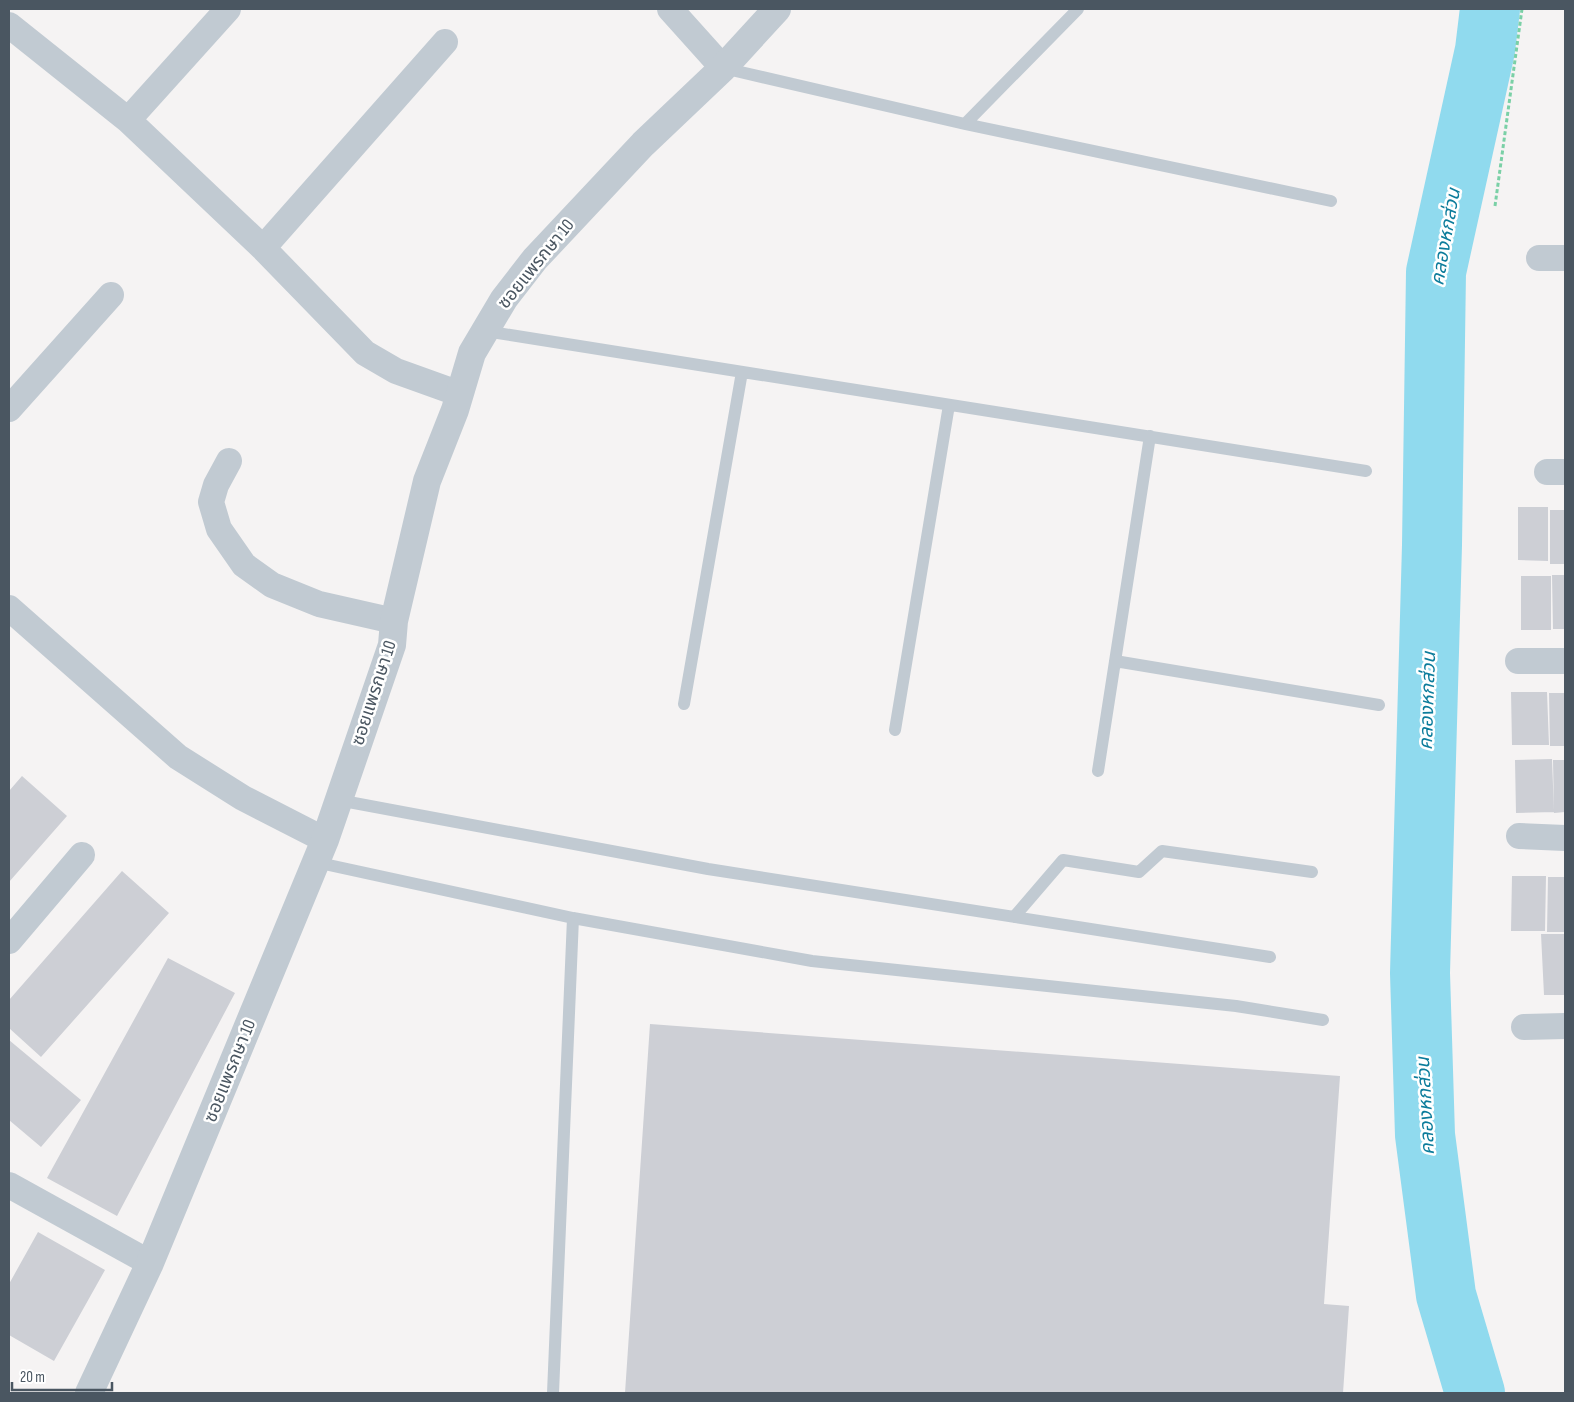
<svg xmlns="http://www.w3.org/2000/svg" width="1574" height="1402" font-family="'Sofia Sans Condensed','Noto Sans Thai',sans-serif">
<rect width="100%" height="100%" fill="#f5f3f3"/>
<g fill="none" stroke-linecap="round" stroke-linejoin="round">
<!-- river -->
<path stroke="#90daee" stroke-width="60" d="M1475 1393 1446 1295 1425 1135 1420 973 1432 545 1436 272 1485 50 1490 9"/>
</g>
<!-- building -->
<path fill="#cdcfd5" d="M1518 507H1548V561L1518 560Z
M1550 510H1565V564H1550Z
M1552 575H1565V629H1553Z
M1521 576H1551V630H1521Z
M1511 692H1547L1549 745H1512Z
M1549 693H1565V746H1550Z
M1552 759 1554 812 1516 813 1515 760Z
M1553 760H1565V812L1554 813Z
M22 776 67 816 9 882V791Z
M122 871 169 913 41 1057 9 1028V1000Z
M1512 876H1546L1545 931H1511Z
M1548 877H1565V932H1547Z
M1541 934H1565V995H1544Z
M168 958 235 993 117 1216 47 1178Z
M650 1024 1340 1076 1324 1304 1349 1306 1343 1393H625Z
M9 1040 81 1100 41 1147 9 1120Z
M38 1232 105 1270 54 1361 9 1335V1284Z"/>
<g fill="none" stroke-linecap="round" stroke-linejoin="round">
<!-- path -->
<path stroke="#7ad0a6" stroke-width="3" stroke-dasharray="4 2.5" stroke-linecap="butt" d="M1495 206 1522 9"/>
<!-- service -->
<path stroke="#c1cad2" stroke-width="12" d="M723 68 965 124 1331 201
M965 124 1078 9
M485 331 1366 471
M1115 661 1379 705
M684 704 742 372
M895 730 949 405
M1098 771 1150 436
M338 800 708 869 1270 957
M315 862 573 918 812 961 1236 1006 1323 1020
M1014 917 1063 860 1139 872 1162 851 1312 872
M553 1393 573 918"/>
<!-- minor -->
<path stroke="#c1cad2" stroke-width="26" d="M670 9 723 68
M9 25 128 120 263 248 365 353 396 371 460 394
M128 120 228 9
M263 248 445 42
M1539 258H1565
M9 409 111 295
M229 461 216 485 211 502 219 529 244 565 272 585 319 604 394 621
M1547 472H1565
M9 608 178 757 243 798 325 840
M1518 661H1565
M1519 836 1565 838
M9 941 82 855
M1524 1027 1565 1026
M9 1185 150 1263"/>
<!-- tertiary -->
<path stroke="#c1cad2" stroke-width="28" d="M89 1393 150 1263 325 840 392 645 394 621 427 481 455 410 472 353 504 299 535 259 643 144 723 68 777 9"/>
</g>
<g text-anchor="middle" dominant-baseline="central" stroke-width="5" stroke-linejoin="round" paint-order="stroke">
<!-- street labels -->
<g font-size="18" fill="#4a5661" stroke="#fff">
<text transform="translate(536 264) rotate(-51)">ซอยแพรกษา 10</text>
<text transform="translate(374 693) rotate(-72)">ซอยแพรกษา 10</text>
<text transform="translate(230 1071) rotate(-68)">ซอยแพรกษา 10</text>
</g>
<!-- water labels -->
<g font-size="19" font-style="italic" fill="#0c7c9b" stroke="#fff">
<text transform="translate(1446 237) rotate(-80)">คลองหกส่วน</text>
<text transform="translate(1428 701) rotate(-88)">คลองหกส่วน</text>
<text transform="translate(1426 1106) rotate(-93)">คลองหกส่วน</text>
</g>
</g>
<!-- border -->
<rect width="1574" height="1402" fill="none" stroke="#4a5661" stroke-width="20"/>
<!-- scale -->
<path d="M12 1382v8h100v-8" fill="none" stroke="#4a5661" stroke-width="2.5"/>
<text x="20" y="1382" font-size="15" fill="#4a5661" stroke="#ffffff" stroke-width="4" paint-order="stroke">20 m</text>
</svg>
